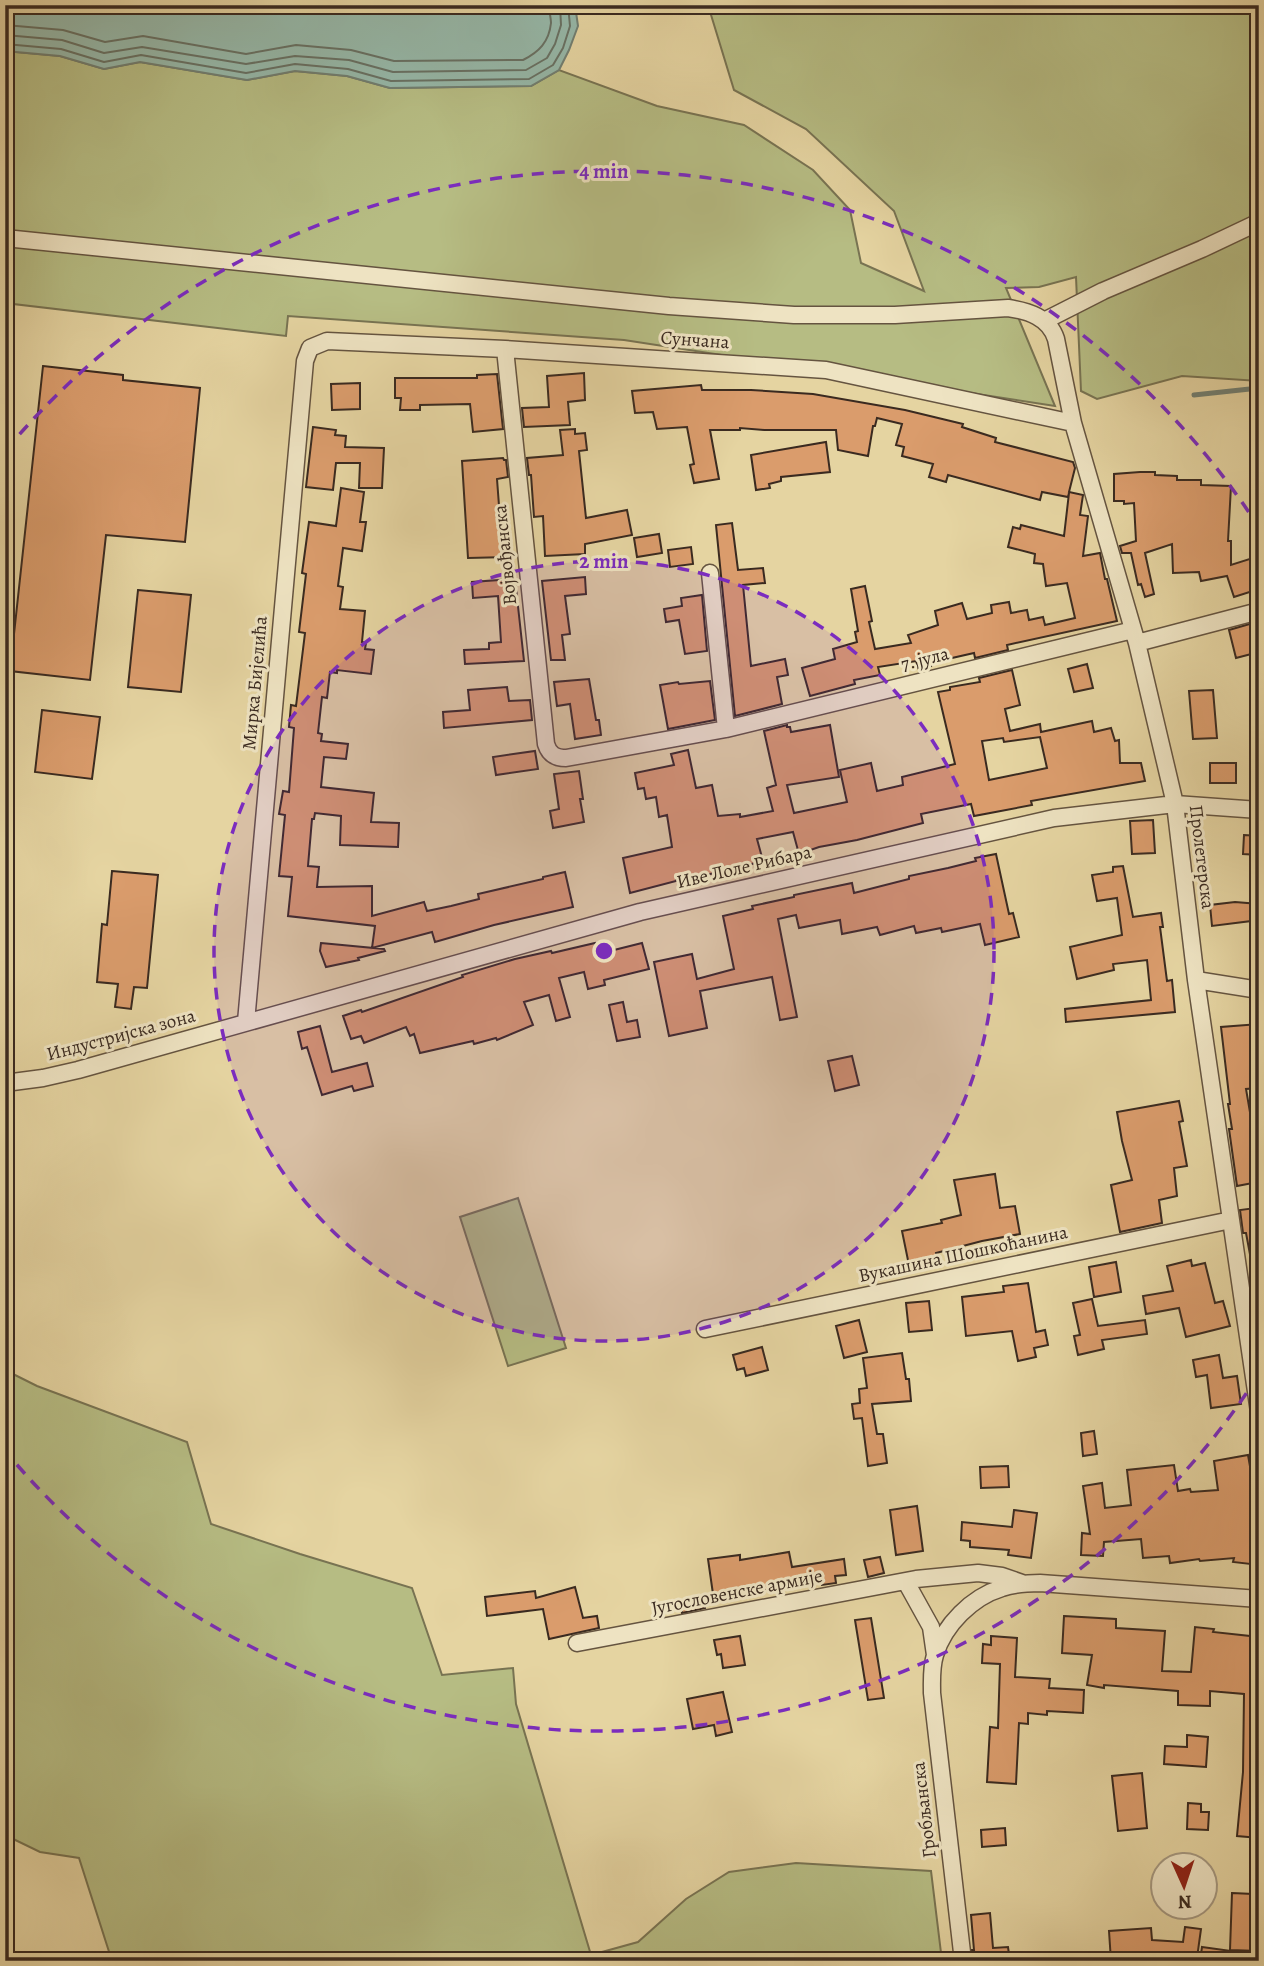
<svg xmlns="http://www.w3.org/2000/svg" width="1264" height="1966" font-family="Alegreya,serif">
<rect width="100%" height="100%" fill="#e5d4a1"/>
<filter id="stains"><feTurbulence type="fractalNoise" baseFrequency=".00286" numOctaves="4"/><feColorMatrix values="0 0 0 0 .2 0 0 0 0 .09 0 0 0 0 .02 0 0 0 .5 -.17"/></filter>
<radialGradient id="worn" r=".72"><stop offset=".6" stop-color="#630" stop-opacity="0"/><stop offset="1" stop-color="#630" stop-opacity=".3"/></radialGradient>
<!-- green -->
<path fill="#b6bc83" stroke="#787352" stroke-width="2" d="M708 5H1259V381L1182 376 1097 399 1081 391 1076 277 1039 287 1006 288 1055 406 624 340 288 316 286 336 5 303V51L60 56 104 69 140 62 247 80 295 71 347 76 390 88 531 86 559 70 657 106 744 125 813 170 850 210 861 263 924 291 894 211 806 129 734 90Z
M518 1198 566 1348 508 1366 460 1217Z
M5 1370 37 1386 187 1442 211 1524 300 1554 412 1588 442 1675 513 1668 516 1704 591 1955 638 1942 686 1899 729 1872 796 1863 931 1871 942 1961H112L79 1858 40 1852 5 1835Z"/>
<!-- water -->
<path fill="#96b8a9" stroke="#717f72" stroke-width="2" d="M5 5H575L578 26 569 50 559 70 531 86 390 88 347 76 295 71 247 80 140 62 104 69 60 56 5 51Z"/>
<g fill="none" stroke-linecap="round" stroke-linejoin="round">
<!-- shore -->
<path stroke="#687164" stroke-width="2" d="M5 25 63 30 105 42 143 36 246 54 296 45 351 50 394 61 523 60C539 52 549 42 551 23 551 18 549 11 549 5
M5 35 62 40 104 53 142 47 246 64 295 56 349 60 393 72 526 70 547 58 555 44 561 25 560 5
M5 44 61 49 104 62 141 55 246 73 295 64 348 69 391 81 529 79 553 65 563 48 570 26 568 5"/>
<!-- stream -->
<path stroke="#717f72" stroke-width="5" d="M1194 395 1259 388"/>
</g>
<!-- building -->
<path fill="#da9c6c" stroke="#3a2a20" stroke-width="2" fill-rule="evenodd" d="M43 366 123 375V380L200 388 185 542 106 535 90 680 10 671Z
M584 373 585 400 568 402 570 425 524 427 522 408 549 407 547 376Z
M497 374 503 429 473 432 470 404 420 405V410H400L401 398H395V378H477V375Z
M360 383V409L332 410 331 384Z
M701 385 702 390H751L813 394 905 410 963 424 962 427 996 438 995 442 1073 462 1075 468 1069 492 1083 495 1080 515 1088 516 1083 556 1100 553 1105 579H1107L1117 621 1007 645 1008 650 975 658 974 653 930 663 931 666 919 670 916 661 878 667 880 675 854 680 855 684 810 696 802 668 835 659 833 649 857 642 855 632 858 631 851 589 865 586 872 621 869 622 875 649 911 643 908 635 938 625 935 611 962 603 967 619 992 613 991 605 1009 602 1011 613 1027 610 1029 620 1043 617 1045 625 1075 618 1067 583 1046 586 1043 564 1034 563 1035 554 1008 547 1013 527 1020 529 1021 525 1064 536 1069 493 1068 497 1042 492 1040 500 948 475 946 482 929 477 933 464 902 456 904 447 896 445 902 424 877 418 875 426H873L868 456 838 450 836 430H764L740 428V430H710L719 479 694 483 690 465 694 464 687 427 657 429 653 412 635 413 632 391Z
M313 427 336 430 335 435 346 436 345 447 384 448 382 488H359L360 463H336L333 490 306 487Z
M575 429V434L585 433 587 450 579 451 586 518 627 510 632 535 585 544V554L545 556 543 516 534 517 531 475H529L527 458 563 455 560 430Z
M826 442 830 472 781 477V481L769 484 770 488 756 490 751 455Z
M503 458 504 460H506L508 477 497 479 501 532H507L508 557 468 558 462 461Z
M1140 472H1155V475L1177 476V480H1201V485L1231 486 1228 541H1231V565L1259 556V589L1234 597 1227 576 1201 581 1199 572 1173 573 1172 544 1145 553 1154 594 1145 597 1141 584 1138 585 1131 553H1122L1120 546 1136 541 1134 503 1124 504V501H1114V474Z
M341 488 364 492 360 522H366L362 551 343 548 338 586 343 587 340 609 365 611 362 642 366 643 365 649 374 650 371 674 337 670V673L330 672 327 698 322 697 318 733 322 734 321 741 348 744 346 759 324 757 321 787 374 793 371 822 399 823 398 847 340 845 341 816 315 813 314 819H312L308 866 319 867 317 887 372 886V916L424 902 427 911 451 906 479 899 478 894 543 879V877L565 872 573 907 494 925 435 942 432 932 372 948 375 926 288 916 292 877 279 876 285 815 279 814 283 791 289 792 294 728 289 727 291 705 296 706 305 633 299 632 306 574 302 573 309 522 336 526Z
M732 523 738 570 763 568 765 583 743 585 751 666 785 659 788 675 777 677 782 704 735 716 716 525Z
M659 534 662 553 637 557 634 538Z
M691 547 693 564 670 567 668 550Z
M585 577 586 594 565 596 570 634 562 635 565 660H551L542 581Z
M515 579 524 661 465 664 464 650 489 649V643L501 642 498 596 473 598 472 582Z
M138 590 191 595 181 692 128 687Z
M702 595 707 651 685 654 679 620 666 622 664 609 682 606 681 598Z
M1253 623 1259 652 1236 658 1229 630Z
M1087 664 1093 688 1074 692 1068 669Z
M1012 670 1020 705 1005 709 1010 731 1040 724 1041 732 1092 721 1094 732 1111 728 1115 741 1119 740 1120 763H1141L1145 781 1031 801 1032 805 974 816 971 804 921 814 923 823 857 840 819 847 799 854 793 832 757 839 763 861 748 865 749 867 676 880V881L630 893 623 858 672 847 667 815 659 817 656 797 646 799 644 788 638 789 635 773 674 765 671 754 688 750 696 788 712 785 718 816 740 814V817L773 811 767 788 776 785 764 731 787 725V727H790L791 732 830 725 839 777 787 785 794 813 847 802 840 770 871 763 877 791 903 785 902 777 955 764 938 692 950 690V687L980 682 979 678ZM1040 737 1047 768 989 780 982 741 1003 738 1004 742Z
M589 679 596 720H599L601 735 575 739 570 704 557 706 554 682Z
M710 681 715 720 668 729 660 685 678 682 679 684Z
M507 687 509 701 530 700 532 720 444 728 443 712 470 710 468 690Z
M1213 690 1217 738 1193 739 1189 691Z
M42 710 100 717 92 779 35 772Z
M535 751 538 769 496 775 493 757Z
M1210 763H1236V783H1210Z
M579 771 583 799H580L584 822 553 828 550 811 559 809 554 774Z
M1153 820 1155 853 1132 854 1130 821Z
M1244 835 1259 836V855L1243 854Z
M996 854 1009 914 1013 913 1019 937 985 945 980 924 942 932 941 928 916 933 914 926 880 935 877 927 842 934 840 920 799 928 796 915 778 919 797 1017 780 1020 772 977 700 991 707 1028 669 1036 654 962 692 954 697 979 734 969 723 916 753 909 752 906 794 897V895L852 883 854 893 909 879V876L948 868 976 861 975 858Z
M1123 866 1133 917 1161 913 1163 927H1160L1167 981 1172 980 1175 1012 1066 1022 1065 1009 1151 1000 1147 960 1113 964 1114 970 1077 979 1070 947 1122 935 1117 898 1097 901 1092 875 1113 872V867Z
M112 871 158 875 147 988 134 987 131 1009 115 1007 118 984 97 982 102 924 107 925Z
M1235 902 1259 904V920L1212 926 1210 905Z
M321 943 384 949 385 951 358 958 359 960 326 967 320 951Z
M595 943 598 954 642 943 649 969 604 980 605 985 588 989 584 972 559 978 570 1017 556 1021 549 995 524 1002 533 1025 497 1040 496 1038 474 1044 473 1041 420 1053 414 1034 410 1036 406 1027 364 1043 361 1036 351 1039 343 1016 361 1010 362 1012 463 977 462 975 515 959 551 951 552 953Z
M623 1002 627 1022 637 1020 640 1037 617 1041 609 1005Z
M1259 1024V1044L1253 1043 1256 1072H1259V1088L1246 1089 1252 1124 1259 1122V1151L1253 1152 1258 1182 1237 1186 1229 1129H1232L1228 1104H1230L1221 1027Z
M320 1026 332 1072 367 1063 373 1086 354 1091 352 1086 322 1095 307 1047 302 1049 298 1032Z
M852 1056 859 1085 835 1091 828 1061Z
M1179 1101 1183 1121 1179 1122 1187 1166 1174 1168 1177 1196 1159 1200 1162 1223 1120 1232 1111 1185 1132 1180 1122 1141 1117 1112Z
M995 1174 1000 1208 1015 1206 1020 1234 982 1241 936 1253 938 1264 910 1270 902 1231 942 1223 941 1220 961 1215 954 1180Z
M1255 1208 1256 1214 1259 1213V1265H1252L1246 1233H1243L1240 1210Z
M1191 1260 1192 1266 1205 1263 1215 1303 1223 1301 1230 1326 1186 1337 1179 1308 1146 1314 1143 1296 1173 1291 1167 1266Z
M1116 1262 1121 1292 1094 1297 1089 1267Z
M1028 1283 1036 1332 1045 1330 1048 1345 1034 1348 1036 1357 1018 1361 1012 1331 966 1336 962 1297 1004 1292 1003 1286Z
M1092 1299 1098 1326 1145 1320 1147 1334 1102 1340 1104 1349 1078 1355 1074 1336 1080 1335 1073 1303Z
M929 1301 932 1330 909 1332 906 1303Z
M859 1320 867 1352 844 1358 836 1326Z
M762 1347 768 1370 746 1376 744 1368 737 1370 733 1355Z
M902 1353 906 1379H909L911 1401 872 1404 877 1434H883L887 1463 868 1466 862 1418 854 1419 852 1404 860 1403 859 1389 867 1388 863 1358Z
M1219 1355 1223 1378 1237 1376 1241 1404 1211 1408 1207 1375 1196 1377 1193 1360Z
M1094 1431 1097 1454 1083 1456 1081 1433Z
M1248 1455 1259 1517V1565L1233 1562 1234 1558 1200 1561 1199 1559 1170 1563 1169 1556 1143 1558 1141 1539 1104 1542 1103 1556 1081 1555 1082 1533 1090 1534 1083 1486 1102 1483 1105 1508 1131 1505 1127 1470 1174 1465 1178 1491 1190 1489 1191 1492 1218 1490 1214 1461Z
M1008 1466 1009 1487 981 1488 980 1467Z
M917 1506 923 1551 896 1555 890 1510Z
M1014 1510 1037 1513 1031 1558 1008 1555 1009 1550 970 1547V1541L961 1540 962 1522 1012 1527Z
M789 1552 792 1567 844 1559 846 1575 835 1576 836 1583 822 1585 821 1580 749 1593 750 1596 714 1601 708 1559 740 1555V1560Z
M880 1557 884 1573 868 1577 864 1560Z
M575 1587 583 1618 597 1616 599 1628 549 1639 543 1609 487 1616 485 1597 535 1591 536 1598Z
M703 1597 705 1608 682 1613 680 1601Z
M1064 1616 1116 1619V1628L1165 1631 1162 1671 1191 1672 1195 1627 1214 1629 1213 1632 1259 1637V1761L1256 1809H1259V1838L1237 1836 1243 1772 1244 1694 1210 1691V1706L1178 1705V1691L1104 1685V1688L1087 1685 1092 1655 1062 1653Z
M871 1618 884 1698 868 1700 855 1620Z
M740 1636 745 1665 723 1668 721 1654 717 1655 714 1640Z
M991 1636 1017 1638 1015 1677 1050 1679 1049 1688 1084 1690 1083 1713 1047 1711V1715L1028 1713V1724L1019 1723 1016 1784 987 1782 990 1727 998 1728 1000 1664 982 1663 983 1644 991 1645Z
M723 1692 732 1732 716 1736 714 1725 693 1729 687 1699Z
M1187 1735 1208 1737 1206 1767 1164 1764 1165 1746 1187 1747Z
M1142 1773 1147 1828 1118 1831 1112 1776Z
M1188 1803 1201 1804V1812H1209L1208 1830 1187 1829Z
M1005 1828 1006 1845 982 1847 981 1830Z
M1232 1893 1253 1894 1251 1930H1259V1951L1230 1950Z
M990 1913 993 1948 1008 1947 1010 1961H973L972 1950H974L971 1915Z
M1185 1927 1201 1929 1197 1958 1167 1954V1961H1111L1109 1931 1151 1928 1152 1940 1183 1942Z
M1202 1947 1246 1953 1245 1961H1200Z"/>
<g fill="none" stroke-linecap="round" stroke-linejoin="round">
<!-- minor casing -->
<g stroke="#655440" stroke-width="19">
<path id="minor" d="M5 238 669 306 794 315H895L1008 308C1028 311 1049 317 1056 339L1073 423 1137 643 1175 804 1196 980 1259 1412
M1044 321 1103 291 1202 249 1259 222
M505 349 546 744C549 754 555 758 566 758L726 729 1133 630
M710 573 726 729
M1137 643 1259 611
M1196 980 1259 990
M246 1022 305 361 310 348 327 341 505 349 826 370 1073 423
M5 1083 43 1078 78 1070 640 912 1054 818 1175 804 1259 810
M705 1329 1231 1220
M906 1582 931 1627 935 1655
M577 1643 916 1579 978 1573 1002 1576 1022 1583
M963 1961 932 1693C932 1681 931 1668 935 1655 944 1625 972 1597 1002 1588 1014 1584 1027 1583 1040 1583L1259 1599"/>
</g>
<!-- minor -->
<use href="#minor" stroke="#eee3c2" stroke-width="16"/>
</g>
<!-- distance rings -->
<circle cx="604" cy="951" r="390" fill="#7b2cbf" fill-opacity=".12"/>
<g fill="none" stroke="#7b2cbf" stroke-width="3.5" stroke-dasharray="12 9">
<circle cx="604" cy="951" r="390"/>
<path d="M1258 1376A780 780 0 0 1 6 1452M6 450A780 780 0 0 1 1258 526"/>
</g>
<g text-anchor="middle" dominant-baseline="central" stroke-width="6" stroke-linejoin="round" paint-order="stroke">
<!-- street labels -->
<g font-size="19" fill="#3a2a20" stroke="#eee3c2">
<text transform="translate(695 340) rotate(4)">Сунчана</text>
<text transform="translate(505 555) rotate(-96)">Војвођанска</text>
<text transform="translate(925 659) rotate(-14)">7. јула</text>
<text transform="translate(255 683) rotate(-85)">Мирка Бијелића</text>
<text transform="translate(1202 857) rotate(83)">Пролетерска</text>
<text transform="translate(744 867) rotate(-13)">Иве Лоле Рибара</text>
<text transform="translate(121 1035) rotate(-15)">Индустријска зона</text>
<text transform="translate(963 1254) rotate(-12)">Вукашина Шошкоћанина</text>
<text transform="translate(737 1592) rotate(-11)">Југословенске армије</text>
<text transform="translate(924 1810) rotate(-97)">Гробљанска</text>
</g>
</g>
<circle cx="604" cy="951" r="10" fill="#7b2cbf" stroke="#eee3c2" stroke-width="3.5"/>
<g font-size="21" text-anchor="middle" font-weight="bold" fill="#7b2cbf" stroke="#eee3c2" stroke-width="6" stroke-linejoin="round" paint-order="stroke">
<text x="604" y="178">4 min</text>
<text x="604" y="568">2 min</text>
</g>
<!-- margin -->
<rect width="1264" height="1966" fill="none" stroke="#e5d4a1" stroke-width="28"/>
<rect x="7" y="7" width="1250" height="1952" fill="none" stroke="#3a2a20" stroke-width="3.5"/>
<rect x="14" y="14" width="1236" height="1938" fill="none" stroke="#3a2a20" stroke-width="2"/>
<!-- north arrow -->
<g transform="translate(1184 1886) rotate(177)"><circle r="33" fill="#eee3c2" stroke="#a69981" stroke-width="2"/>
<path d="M0-5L12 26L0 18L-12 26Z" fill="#8f2418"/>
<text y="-10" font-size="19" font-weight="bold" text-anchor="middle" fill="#3a2a20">N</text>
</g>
<rect width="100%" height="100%" filter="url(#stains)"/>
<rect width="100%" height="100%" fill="url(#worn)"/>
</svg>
